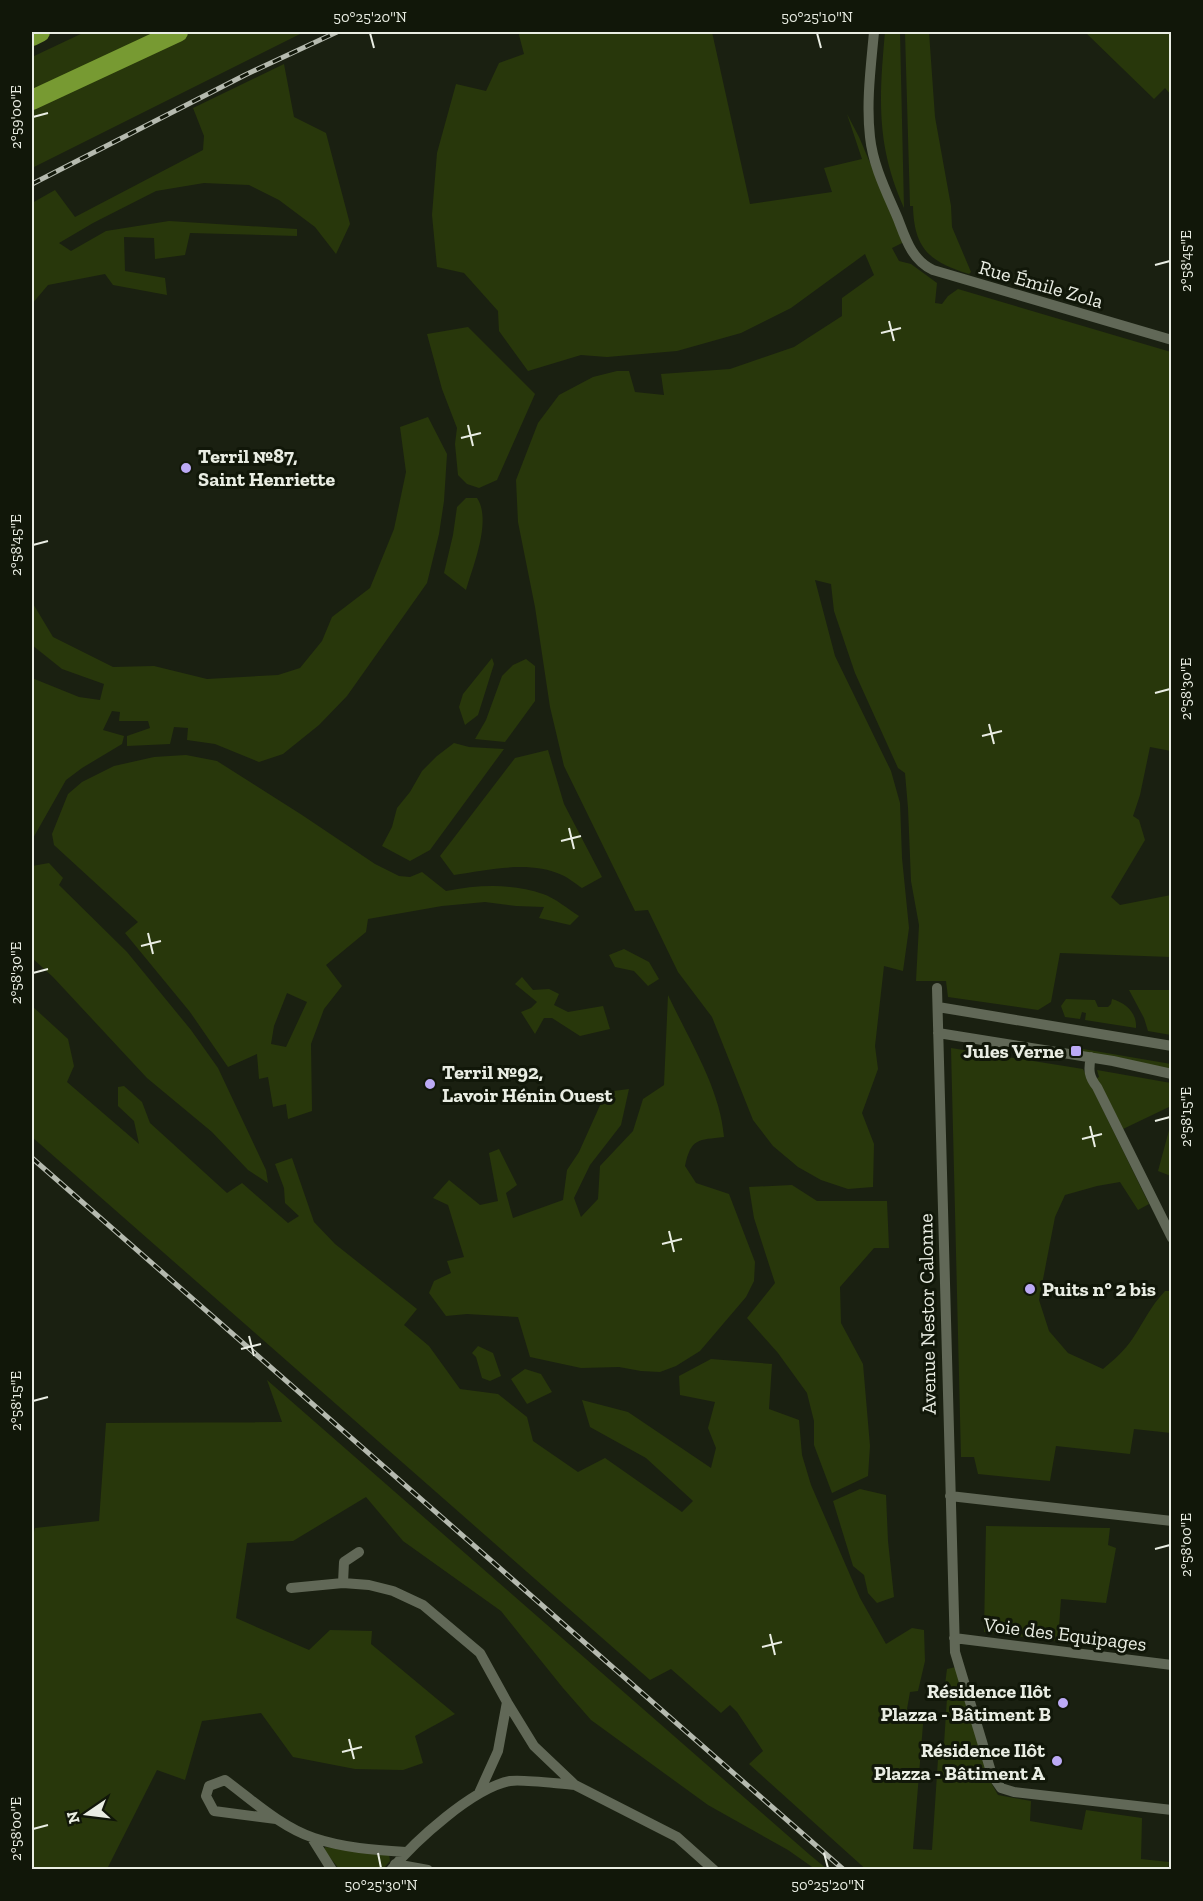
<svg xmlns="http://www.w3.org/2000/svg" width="1203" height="1901" font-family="'Zilla Slab',serif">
<rect width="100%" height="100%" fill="#1a2011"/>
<!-- green -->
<path fill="#28370b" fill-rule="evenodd" d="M85 32H169L32 97V57Z
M191 32H304L32 168V107Z
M520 32H546L547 33 712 32 750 204 832 192 824 168 862 159 847 114 859 137 904 242 892 248 899 261 911 264 937 283 935 303 942 304 948 296 958 289 1171 352V751L1150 747 1140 795 1133 816 1139 820 1145 840 1111 897 1120 905 1171 895V957L1060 953 1051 1002 1038 1010 948 997 946 981H916L919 925 911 881 908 808 905 773 898 768 855 673 834 611 831 584 815 580 835 656 891 771 900 803 902 858 909 928 903 971 884 966 875 1046 878 1069 862 1113 874 1144 873 1187 848 1189 821 1180 798 1167 773 1146 753 1120 712 1017 678 972 648 910 635 911 564 766 550 707 535 607 518 522 516 480 538 423 559 395 593 377 617 371H629L635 392 664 395 661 374 730 369 794 347 842 316V298L874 275 865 254 791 308 741 333 677 351 607 357 581 355 528 371 499 331 498 311 464 273 437 267 432 215 437 153 456 84 486 91 499 63 524 54 519 35Z
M885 32H900L904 208C876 145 879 99 885 32Z
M905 32H929L935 117 951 206 952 227 971 272 969 274C930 262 914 249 913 206H910Z
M1085 32H1171V95L1165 88 1154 99Z
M284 64 294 117 326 133 350 224 336 254 315 227 279 200 249 185 204 183 156 191 93 223 59 243 71 251 106 231 169 221 297 229V236L190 233 185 255 155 259 154 238 124 237 125 271 165 278 167 295 113 285 105 274 48 285 32 304V203L55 190 75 217 203 150 204 136 193 108Z
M468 327 535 394 497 480 479 488 467 484 458 475 455 444 457 428 442 389 427 334Z
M428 417 447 454 444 501 439 534 427 583 347 696 319 725 283 754 259 762 215 744 187 740 188 728 174 727 170 744 127 746V736L150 728 148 721H119L120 712 112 711 103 730 124 736 122 744 82 768 66 780 32 840V678L79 697 100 700 104 684 62 669 32 645V602L53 637 113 667 154 666 207 679 278 675 300 668 322 641 332 617 370 588 394 529 406 472 400 427Z
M466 498H477C492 520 473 566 466 590L444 573 453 535 457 507Z
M492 658 494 664 478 715 465 725 459 707 463 694Z
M526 659 535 666V701L505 742 475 739 486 720 502 676 513 665Z
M454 743 469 747 504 749 430 850 410 861 382 846 392 827 397 808 410 792 422 771 437 756Z
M548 750 564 804 602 877 582 888C576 884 569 878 562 875 529 860 488 870 454 875L440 856 515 758Z
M186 755 217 761 302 815 375 864 399 876 410 877 422 872 446 891C478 885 511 883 543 894 555 898 568 909 579 916L570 925 539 918 544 907 516 906 485 902 442 906 368 919 366 932 326 965 342 986 324 1009 311 1044 312 1111 288 1119 286 1104 273 1107 268 1077 259 1079 257 1054 228 1067 190 1012 125 933 138 922 54 845 52 834 68 794 82 782 114 766 154 757ZM287 993 307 1002 286 1047 271 1044 274 1026Z
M49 863 63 878 59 885 127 952 191 1030 218 1068 266 1170 268 1183 248 1170 212 1132 147 1078 53 977 32 958V866Z
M624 949 649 962 659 979 648 986 634 971 615 967 609 955Z
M522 977 533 990 549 989 559 994 554 1005 568 1012 603 1006 610 1029 580 1036 552 1018H544L535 1034 521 1012 531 1008 537 1002 515 984Z
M1129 990H1171V1035L1148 1031 1144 1018Z
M668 995C689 1040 720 1088 724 1137 698 1140 691 1138 685 1166L696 1183 729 1194 755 1262 754 1281 746 1297 700 1351 676 1366 660 1372 641 1371 619 1367 581 1368 530 1357 518 1317 467 1314 446 1316 429 1293 434 1281 451 1273 447 1261 464 1257 448 1205 433 1198 449 1180 480 1205 498 1201 489 1153 499 1149 517 1185 506 1193 513 1218 563 1200 567 1170 579 1152 606 1092 629 1089 621 1125 590 1165 574 1198 581 1217 598 1199 600 1166 633 1131 643 1099 664 1085Z
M1066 999 1095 1000 1098 1007H1108L1111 1004 1112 999C1126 1003 1137 1013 1136 1028L1085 1020 1086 1013 1082 1012 1080 1019 1065 1017 1061 1006Z
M32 1006 68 1039 74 1066 67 1082 139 1144 134 1121 118 1106V1087L124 1086 142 1102 150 1123 227 1193 242 1183 288 1223 299 1216 285 1203 284 1188 275 1164 292 1158 314 1222 335 1244 417 1309 404 1325 429 1346 460 1389 498 1394 527 1417 533 1441 578 1472 605 1458 682 1512 693 1501 646 1458 590 1427 582 1400 628 1412 711 1468 716 1448 708 1428 715 1402 680 1395 679 1376 711 1359 772 1364 769 1409 799 1420 802 1455 811 1485 860 1598 886 1644 912 1628 924 1630 925 1661 918 1691 910 1692 907 1709 924 1712 913 1849 932 1850 939 1744H944L947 1698 945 1685 947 1669 956 1667 989 1779 998 1795 1031 1801 1030 1821 1082 1830 1086 1810 1142 1818 1141 1859 1169 1862 1168 1869 867 1870 860 1864 749 1764 763 1751 737 1712 730 1705 721 1713 671 1669 650 1680 32 1137Z
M951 1048 1083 1069 1149 1204 1138 1210 1120 1182 1097 1186 1065 1195 1055 1217 1039 1300 1049 1331 1068 1353 1103 1369C1114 1360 1125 1350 1133 1338 1145 1320 1150 1307 1165 1291H1171V1433L1134 1429 1130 1454 1056 1446 1050 1481 978 1474 974 1457H961Z
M1083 1049 1171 1064V1071L1083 1054Z
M1097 1070 1171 1083V1106L1123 1129 1094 1080 1099 1077Z
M1171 1123V1176L1158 1171Z
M792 1185 817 1201H887L889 1248H874L840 1287 841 1323 863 1364 870 1446 868 1476 832 1493 814 1445V1421L807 1393 778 1353 747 1318 775 1283 754 1218 749 1187Z
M478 1346 493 1353 501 1376 490 1381 482 1378 476 1357 472 1353Z
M525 1369 541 1374 552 1392 527 1404 511 1379Z
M267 1380 810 1855 827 1869H815L788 1850 708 1805 591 1720 563 1688 501 1611 403 1541 366 1497 293 1541 247 1543 236 1618 309 1650 330 1630 372 1631 371 1644 455 1714 415 1736 423 1763 403 1770 355 1769 293 1757 261 1713 202 1721 185 1780 157 1770 107 1869H32V1541L35 1528 99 1521 106 1423 282 1422Z
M860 1489 886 1495 888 1541 894 1597 877 1603 868 1593 864 1575 853 1566 833 1501Z
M986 1526 1110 1528 1108 1545 1116 1548 1106 1603 1061 1599 1058 1641 984 1632Z
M325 1847 389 1854 390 1861 383 1869H339L324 1850Z"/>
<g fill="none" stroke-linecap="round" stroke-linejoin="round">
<!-- street -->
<path stroke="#616857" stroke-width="10" d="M874 32C871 66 866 102 870 137 873 166 887 193 898 219 906 240 912 260 933 270L1172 340
M937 988 955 1652 992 1775 1001 1788 1014 1792 1172 1810
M938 1007 1172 1046
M938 1033 1113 1061 1172 1074
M1091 1057C1088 1070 1089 1077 1097 1087L1172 1238
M950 1496 1172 1521
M343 1583 344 1562 359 1552
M291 1588 343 1583 369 1585 393 1591 423 1605 480 1653 507 1702 498 1751 479 1793
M954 1638 1172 1665
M507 1702 534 1746 575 1785 677 1837 714 1870
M276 1819 214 1811 206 1796 209 1786 225 1780C252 1800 281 1827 314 1838 344 1848 374 1850 406 1852
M312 1838 332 1870
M395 1864 428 1870
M391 1870C415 1841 473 1788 510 1781 523 1779 559 1784 575 1785"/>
<!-- highway -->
<path stroke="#779a32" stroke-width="20" d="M32 36 40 32
M32 100 178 32"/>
<!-- rail casing -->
<g stroke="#b5baaf" stroke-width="5">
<path id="rail" d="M32 184 245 75 337 32
M32 1158 844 1870"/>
</g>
<!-- rail -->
<use href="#rail" stroke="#111709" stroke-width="3" stroke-dasharray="9" stroke-linecap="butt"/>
</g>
<!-- ticks -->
<path fill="none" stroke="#e9ede3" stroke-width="2" d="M370 33 374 48M817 33 821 48M33 117 48 113M1155 265 1170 261M889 321 894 341M881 333 901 328M468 425 473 446M461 438 481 433M33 545 48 541M1155 693 1170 689M989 724 994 744M982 736 1002 731M569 828 574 849M561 841 581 836M148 933 153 954M141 946 161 941M33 973 48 969M1155 1121 1170 1117M1090 1126 1095 1147M1082 1139 1102 1134M669 1231 674 1252M662 1244 682 1239M249 1336 254 1356M241 1349 261 1344M33 1401 48 1397M1155 1549 1170 1545M770 1634 775 1655M762 1647 782 1642M349 1739 354 1759M342 1752 362 1747M33 1829 48 1825M378 1853 381 1868M824 1853 828 1868"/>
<!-- markers -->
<g fill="#bcaaf5" stroke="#111709" stroke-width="2">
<circle cx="186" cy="468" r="6"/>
<rect x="1070" y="1045" width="12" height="12" rx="3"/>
<circle cx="430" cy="1084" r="6"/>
<circle cx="1030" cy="1289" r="6"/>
<circle cx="1063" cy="1703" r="6"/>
<circle cx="1057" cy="1761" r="6"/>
</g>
<g text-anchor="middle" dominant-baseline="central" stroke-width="6" stroke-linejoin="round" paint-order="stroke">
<!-- street labels -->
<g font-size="20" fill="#e9ede3" stroke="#111709">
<text transform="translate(1041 284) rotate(16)">Rue Émile Zola</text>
<text transform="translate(927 1314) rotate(-91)">Avenue Nestor Calonne</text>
<text transform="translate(1065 1634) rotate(7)">Voie des Equipages</text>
</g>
<!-- poi labels -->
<g font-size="20" font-weight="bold" fill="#e9ede3" stroke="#111709" text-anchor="start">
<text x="198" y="456">Terril №87,<tspan x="198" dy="23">Saint Henriette</tspan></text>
<text x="1064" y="1051" text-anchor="end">Jules Verne</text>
<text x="442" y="1072">Terril №92,<tspan x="442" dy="23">Lavoir Hénin Ouest</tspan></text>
<text x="1042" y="1289">Puits n° 2 bis</text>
<text x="1051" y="1691" text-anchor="end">Résidence Ilôt<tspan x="1051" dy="23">Plazza - Bâtiment B</tspan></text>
<text x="1045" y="1750" text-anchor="end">Résidence Ilôt<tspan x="1045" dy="23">Plazza - Bâtiment A</tspan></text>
</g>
</g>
<!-- border -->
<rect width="1203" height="1901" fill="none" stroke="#111709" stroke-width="66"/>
<!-- north arrow -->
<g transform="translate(87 1814) rotate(256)" stroke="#111709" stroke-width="4.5" paint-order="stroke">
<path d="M0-4.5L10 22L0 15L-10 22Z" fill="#e9ede3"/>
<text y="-9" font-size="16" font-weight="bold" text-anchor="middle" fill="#e9ede3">N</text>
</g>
<rect x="33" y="33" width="1137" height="1835" fill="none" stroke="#e9ede3" stroke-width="2"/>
<g font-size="15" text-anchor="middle" fill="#e9ede3">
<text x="370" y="22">50°25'20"N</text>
<text x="817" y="22">50°25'10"N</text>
<text transform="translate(16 117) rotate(-90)" y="5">2°59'00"E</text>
<text transform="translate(1186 261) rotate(-90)" y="5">2°58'45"E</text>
<text transform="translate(16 545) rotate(-90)" y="5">2°58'45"E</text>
<text transform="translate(1186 689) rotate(-90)" y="5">2°58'30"E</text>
<text transform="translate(16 973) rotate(-90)" y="5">2°58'30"E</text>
<text transform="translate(1186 1117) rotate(-90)" y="5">2°58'15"E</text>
<text transform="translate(16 1401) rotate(-90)" y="5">2°58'15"E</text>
<text transform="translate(1186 1545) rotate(-90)" y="5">2°58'00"E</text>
<text transform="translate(16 1829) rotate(-90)" y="5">2°58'00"E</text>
<text x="381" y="1890">50°25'30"N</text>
<text x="828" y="1890">50°25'20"N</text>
</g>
</svg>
